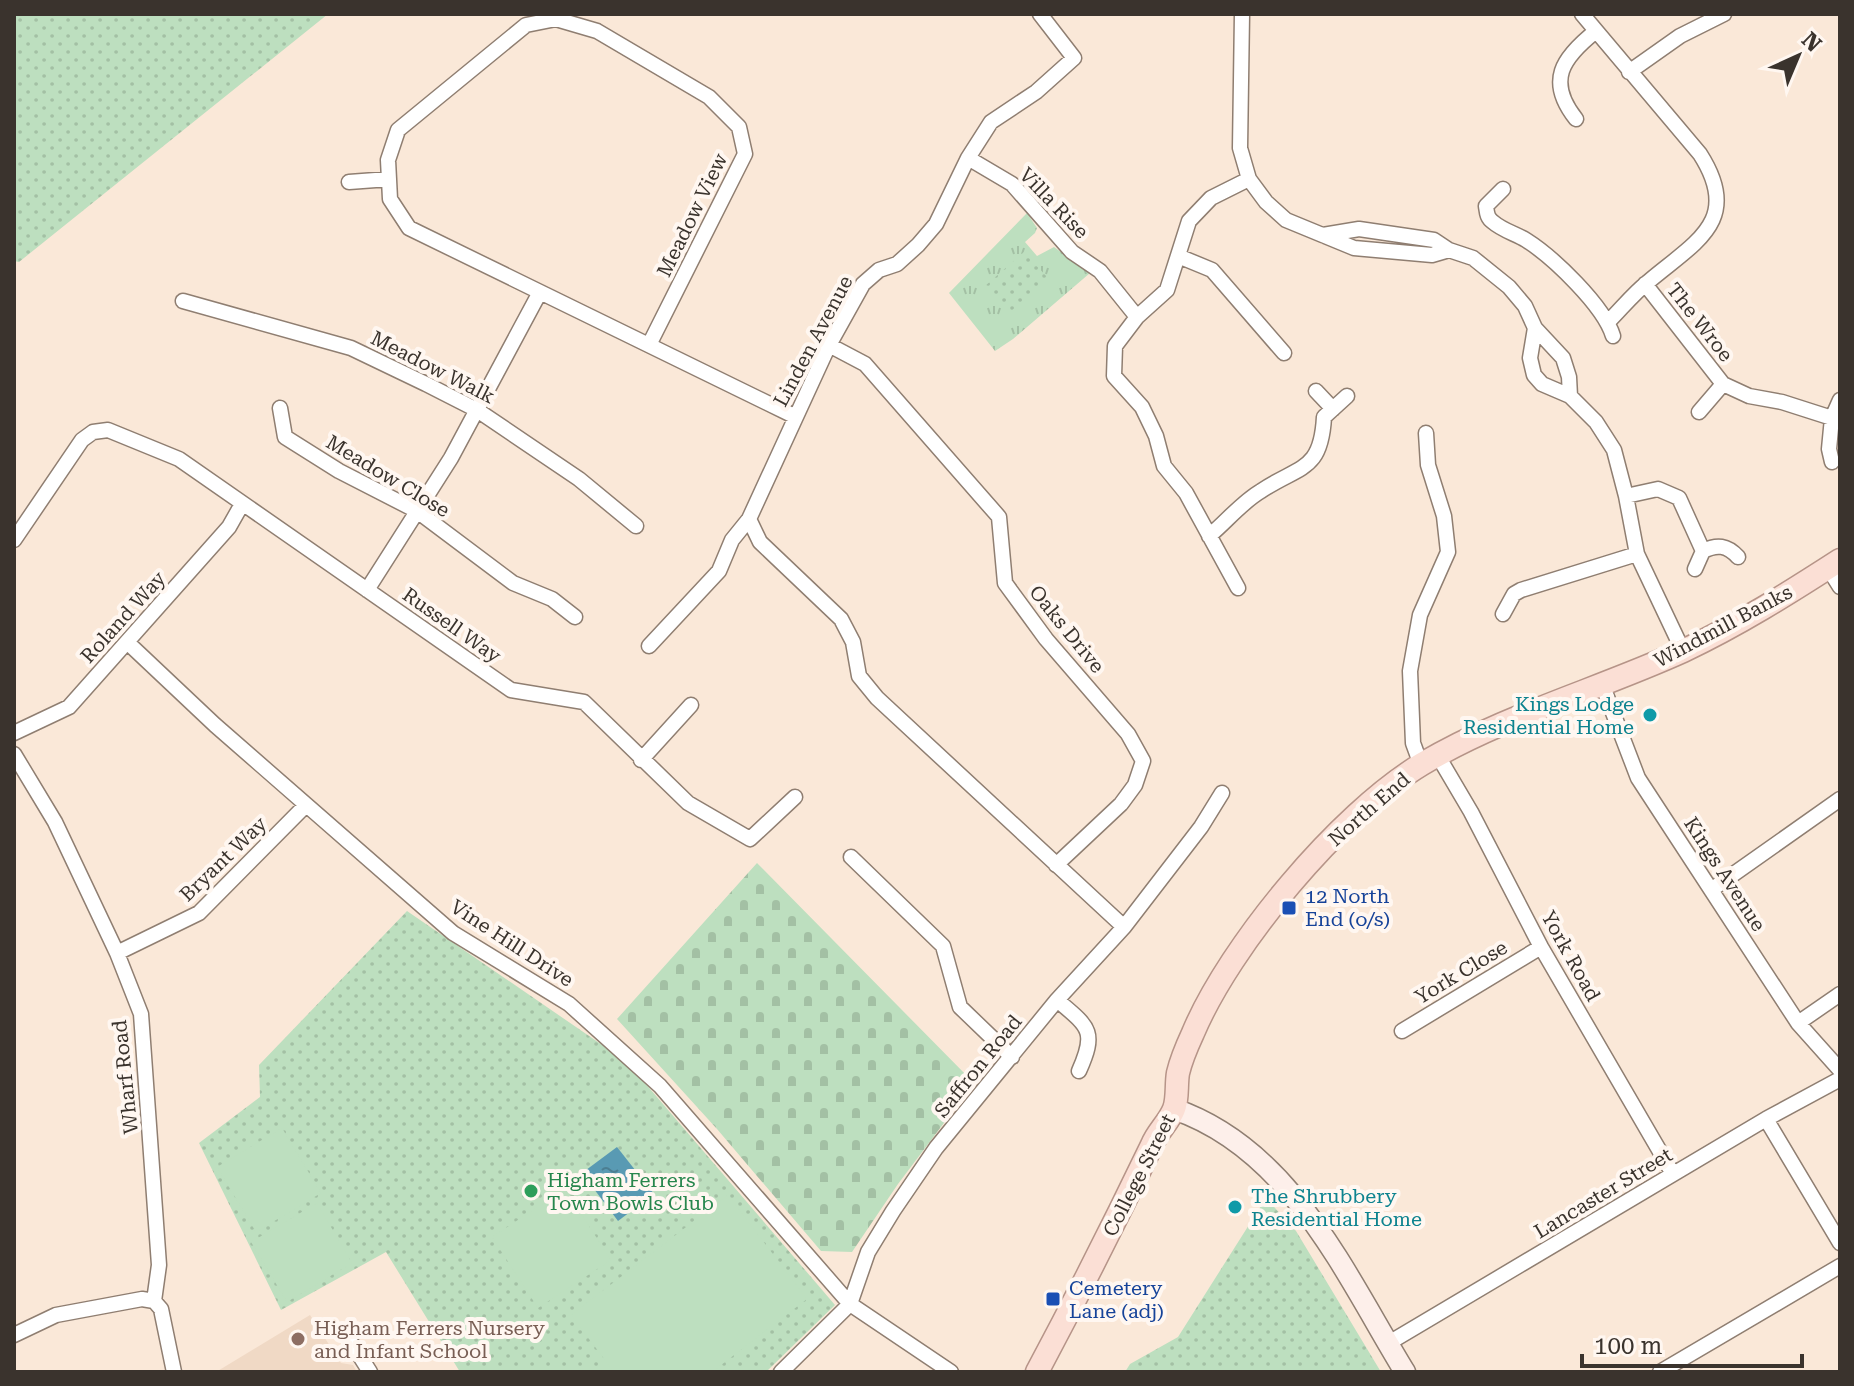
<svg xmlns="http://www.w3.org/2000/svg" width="1854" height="1386" font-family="'Roboto Serif',serif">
<defs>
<pattern id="grass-tufts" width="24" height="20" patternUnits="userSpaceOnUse" patternTransform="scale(2)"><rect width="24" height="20" fill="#bddfbf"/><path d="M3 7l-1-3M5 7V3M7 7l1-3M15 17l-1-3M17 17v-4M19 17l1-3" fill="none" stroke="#a3c0a4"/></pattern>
<pattern id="cemetery-stones" width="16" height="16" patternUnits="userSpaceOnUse" patternTransform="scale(2)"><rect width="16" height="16" fill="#bddfbf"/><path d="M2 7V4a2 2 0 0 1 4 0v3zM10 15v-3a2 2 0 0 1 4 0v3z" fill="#a3c0a4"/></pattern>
<pattern id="park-dots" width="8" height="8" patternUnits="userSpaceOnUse" patternTransform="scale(2)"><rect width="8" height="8" fill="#bddfbf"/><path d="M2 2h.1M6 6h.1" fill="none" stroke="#a3c0a4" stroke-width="1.8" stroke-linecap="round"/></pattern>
<pattern id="water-ripples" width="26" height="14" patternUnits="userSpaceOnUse" patternTransform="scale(2)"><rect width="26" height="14" fill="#599ab3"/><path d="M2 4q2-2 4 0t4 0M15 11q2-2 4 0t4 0" fill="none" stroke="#4b7e92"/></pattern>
</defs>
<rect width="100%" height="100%" fill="#fae8d8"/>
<!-- built -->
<path fill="#f0d9c5" d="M310 1315 341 1363 353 1365 357 1372H216Z"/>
<!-- grass -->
<path fill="url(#grass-tufts)" d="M1027 213 1037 228 1035 233 1025 242 1037 256 1054 247 1090 273 1013 339 995 351 949 293Z"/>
<!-- cemetery -->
<path fill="url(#cemetery-stones)" d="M757 863 974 1083 898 1184 852 1252 821 1251 717 1129 617 1019Z"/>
<!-- park -->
<path fill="url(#park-dots)" d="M14 14H328L19 262 14 261Z
M1024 252 1048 278 1009 313 985 286Z
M407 911 627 1062 835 1305 766 1372H460L386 1252 281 1310 199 1143 260 1097 259 1065Z
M1266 1198 1296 1231 1381 1372H1125L1130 1364 1178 1337Z"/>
<!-- pitch -->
<path fill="#bddfbf" d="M282 1128 321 1193 256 1232 217 1167Z
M565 1189 611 1260 538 1308 492 1237Z
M728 1195 807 1299 712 1372H614L571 1315Z
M317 1203 352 1263 287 1302 251 1242Z"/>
<!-- water -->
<path fill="url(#water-ripples)" d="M617 1147 654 1194 618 1221 582 1173Z"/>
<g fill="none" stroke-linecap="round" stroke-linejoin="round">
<!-- street casing -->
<g stroke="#8f7e71" stroke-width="17">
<path id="street" d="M1242 14 1240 148 1249 179 1266 202 1286 220 1354 248 1432 255 1449 250
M1582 14 1700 154C1743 221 1695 242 1648 282 1634 293 1622 308 1609 321
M1629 72 1680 36 1724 14
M1576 119C1546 81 1562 58 1596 31
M968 158 1012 184 1072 252 1100 271 1137 317
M349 182 389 179
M1503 189 1486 206C1487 213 1487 218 1493 222 1502 230 1516 234 1526 240 1553 257 1604 306 1613 336
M1323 235 1359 229 1434 240 1449 250 1473 258 1509 287 1525 306 1535 328 1563 358 1569 377 1570 396
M1178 256 1212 270 1284 353
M1645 284 1723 384 1749 396 1782 402 1832 418 1840 400
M183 301 351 348 426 384 477 410 579 479 636 526
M1535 328 1530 358 1534 375 1542 384 1570 396 1596 422 1614 450 1626 496 1637 554 1683 651
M649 345 745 154 739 127 709 97 597 31 556 19 526 25 398 130 388 160 390 199 409 228 794 416
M829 345 865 364 999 517 1005 583 1046 639 1128 734 1143 761 1135 785 1121 804 1056 865
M1316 391 1333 409
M280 408 285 437 339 471 417 511 513 583 552 599 575 617
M1699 412 1723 384
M1832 418 1829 449 1832 462
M1626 496 1658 489 1679 498 1703 551C1717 544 1727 545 1738 557
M749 519 760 542 841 619 853 642 859 676 877 698 1124 927
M1209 536C1226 522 1242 502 1261 491 1300 465 1321 472 1324 417L1347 396
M14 540 82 440 93 432 108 430 179 459 511 690 584 702 688 803 750 839 795 797
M1828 568 1840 587
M1695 569 1703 551
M1238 588 1186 493 1164 466 1156 436 1142 407 1114 376 1115 346 1137 317 1167 290 1189 221 1211 198 1249 179
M367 590 451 458 540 292
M1503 614 1514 594 1521 590 1637 554
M127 642 215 725 453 933 569 1004 660 1086 850 1304 951 1372
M649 646 719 571 732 540 749 519 829 345 863 284 879 270 897 264 918 245 936 224 968 158 991 122 1036 92 1074 58 1040 14
M1602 684 1638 778 1798 1023 1840 1070
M14 733 69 707 229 527 242 504
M14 754 55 822 117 953 141 1014 159 1265 154 1301 161 1309 174 1372
M1438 756 1471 812 1541 947 1673 1174
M641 760 691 705
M1421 765 1413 743 1410 671 1420 615 1448 552 1444 516 1428 465 1426 433
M851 857 943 946 960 1007 1012 1057
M1711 890 1840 799
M117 953 199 913 306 805
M1057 1000C1089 1027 1097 1031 1079 1071
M1798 1023 1840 994
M1402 1031 1541 947
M1766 1119 1840 1243
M14 1335 56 1315 142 1299 154 1301
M1387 1344 1766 1119 1840 1079
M353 1345 370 1372
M781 1372 850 1304 868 1252 893 1211 936 1148 1057 1000 1124 927 1201 827 1222 793
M1660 1372 1840 1266"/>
</g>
<!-- secondary casing -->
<g stroke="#8f7e71" stroke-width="23">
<path id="secondary" d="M1174 1109C1291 1149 1345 1274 1405 1372"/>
</g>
<!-- primary casing -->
<g stroke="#b69488" stroke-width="25">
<path id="primary" d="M1037 1372C1077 1297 1115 1222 1152 1145 1157 1132 1169 1122 1174 1109 1178 1099 1176 1084 1178 1073 1181 1060 1187 1046 1193 1033 1230 945 1339 814 1422 764 1503 716 1597 690 1683 651 1738 625 1789 593 1840 560"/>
</g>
<!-- street -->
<use href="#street" stroke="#fff" stroke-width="14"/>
<!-- secondary -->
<use href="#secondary" stroke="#fdefea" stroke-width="20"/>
<!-- primary -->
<use href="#primary" stroke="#fbdfd5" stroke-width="22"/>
</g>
<!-- markers -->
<g fill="#0f9aa8" stroke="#fff7f1" stroke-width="3">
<circle cx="1650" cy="715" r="8"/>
<circle cx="1235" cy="1207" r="8"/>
</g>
<g fill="#1a4fb4" stroke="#fff7f1" stroke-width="3">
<rect x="1281" y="900" width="16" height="16" rx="4"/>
<rect x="1045" y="1291" width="16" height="16" rx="4"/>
</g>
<circle fill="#2e9e5b" stroke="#fff7f1" stroke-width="3" cx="531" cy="1191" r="8"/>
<circle fill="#8d6e63" stroke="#fff7f1" stroke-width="3" cx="298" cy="1339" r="8"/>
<g text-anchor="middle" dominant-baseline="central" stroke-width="8" stroke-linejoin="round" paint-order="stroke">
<!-- street labels -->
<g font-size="20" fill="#3a332d" stroke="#fff7f1">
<text transform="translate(1054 203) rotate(46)">Villa Rise</text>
<text transform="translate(692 215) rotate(-64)">Meadow View</text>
<text transform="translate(1700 322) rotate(52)">The Wroe</text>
<text transform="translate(813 341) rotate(-62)">Linden Avenue</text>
<text transform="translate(433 367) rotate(27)">Meadow Walk</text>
<text transform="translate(388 476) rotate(31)">Meadow Close</text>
<text transform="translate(123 617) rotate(-48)">Roland Way</text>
<text transform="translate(452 625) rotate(35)">Russell Way</text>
<text transform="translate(1723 626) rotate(-28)">Windmill Banks</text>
<text transform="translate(1067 629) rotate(51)">Oaks Drive</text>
<text transform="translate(1369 809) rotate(-41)">North End</text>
<text transform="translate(223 859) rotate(-44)">Bryant Way</text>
<text transform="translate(1725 874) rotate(57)">Kings Avenue</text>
<text transform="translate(512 943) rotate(33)">Vine Hill Drive</text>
<text transform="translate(1571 956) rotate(61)">York Road</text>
<text transform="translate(1461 972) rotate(-31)">York Close</text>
<text transform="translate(978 1066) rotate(-51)">Saffron Road</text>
<text transform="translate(125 1077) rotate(-96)">Wharf Road</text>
<text transform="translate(1139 1175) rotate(-63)">College Street</text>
<text transform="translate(1603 1193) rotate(-31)">Lancaster Street</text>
</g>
<!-- culture labels -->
<g font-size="20" fill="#0d838f" stroke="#fff7f1" text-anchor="end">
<text x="1634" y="704">Kings Lodge<tspan x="1634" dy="23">Residential Home</tspan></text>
<text x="1251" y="1196" text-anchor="start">The Shrubbery<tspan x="1251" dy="23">Residential Home</tspan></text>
</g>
<!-- transit labels -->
<g font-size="20" fill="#164399" stroke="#fff7f1" text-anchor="start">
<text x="1305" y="896">12 North<tspan x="1305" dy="23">End (o/s)</tspan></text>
<text x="1069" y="1288">Cemetery<tspan x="1069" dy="23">Lane (adj)</tspan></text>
</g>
<!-- leisure labels -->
<g font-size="20" fill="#27864d" stroke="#fff7f1" text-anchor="start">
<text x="547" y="1180">Higham Ferrers<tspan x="547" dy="23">Town Bowls Club</tspan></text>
</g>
<!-- education labels -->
<g font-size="20" fill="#785e54" stroke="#fff7f1" text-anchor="start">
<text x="314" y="1328">Higham Ferrers Nursery<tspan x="314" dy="23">and Infant School</tspan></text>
</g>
</g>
<!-- border -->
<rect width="1854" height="1386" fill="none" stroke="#3a332d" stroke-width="32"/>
<!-- north arrow -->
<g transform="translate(1798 56) rotate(44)" stroke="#fff7f1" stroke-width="6" paint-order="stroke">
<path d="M0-6L14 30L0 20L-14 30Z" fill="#3a332d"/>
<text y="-12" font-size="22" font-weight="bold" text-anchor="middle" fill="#3a332d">N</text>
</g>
<!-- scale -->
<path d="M1582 1354v12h220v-12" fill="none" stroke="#3a332d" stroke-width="4"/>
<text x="1594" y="1354" font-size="24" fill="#3a332d" stroke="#fff7f1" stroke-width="6" paint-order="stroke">100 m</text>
</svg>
